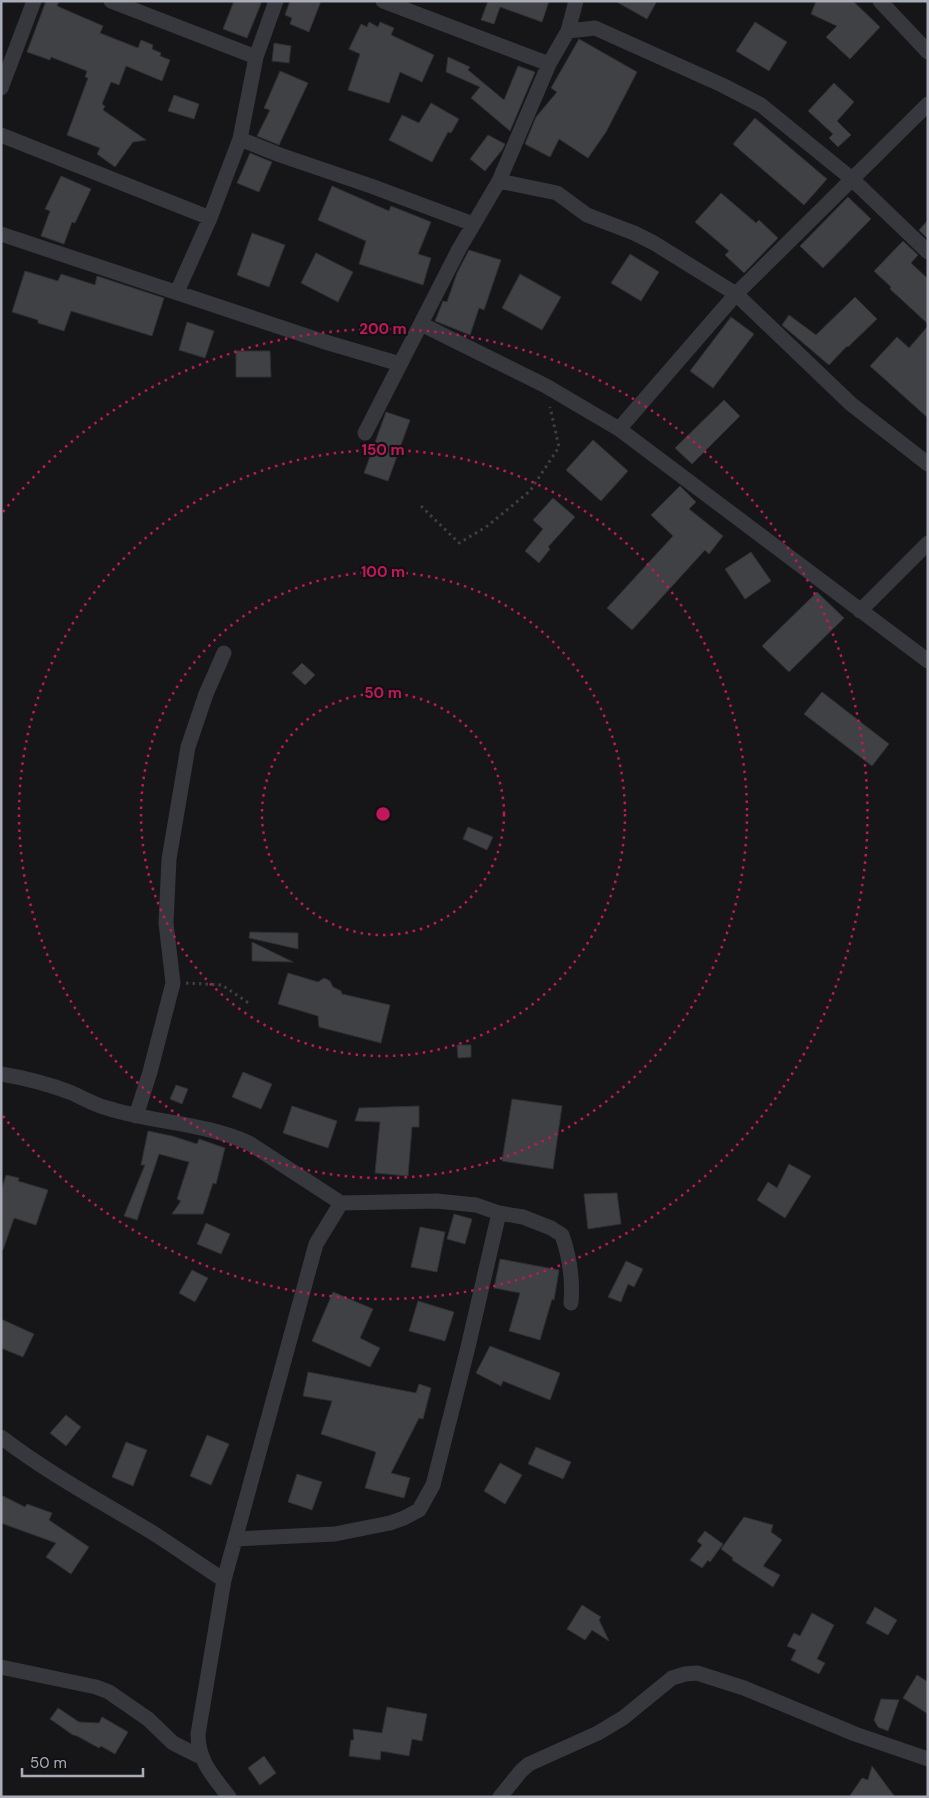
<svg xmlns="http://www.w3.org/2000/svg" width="929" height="1798" font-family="'DM Sans',sans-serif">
<rect width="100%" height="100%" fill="#161618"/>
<!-- building -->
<path fill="#404145" stroke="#303034" d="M46 1H59L57 6 103 26 100 33 138 48 141 40 153 45 152 49 161 53 160 56 170 60 162 81 126 66 119 85 111 82 102 104 105 106 103 110 146 140 133 142 115 167 97 154 100 148 67 135 88 78 85 77 87 71 51 57 50 60 27 52Z
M234 1H262L247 38 223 29Z
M290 1H321L309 32 290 24 292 18 285 15Z
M488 1H549L542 22 500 7 494 24 481 20Z
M615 1H657L647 19Z
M816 1H853L880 27 850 59 826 37 837 26 811 14Z
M369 22 378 27 380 22 394 28 391 35 434 55 422 82 400 72 389 103 348 90 360 54 349 49 361 24 367 27Z
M755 22 787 42 769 71 736 51Z
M579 39 637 72 606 132 588 158 559 139 550 157 525 144 536 117 557 92 551 88Z
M274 43 291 46 289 63 272 61Z
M448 57 470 67 468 70 504 100 518 66 535 72 510 131 471 98 480 87 446 72Z
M280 71 308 83 279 145 257 136 270 110 264 108Z
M834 83 854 102 837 121 851 135 838 147 829 138 833 134 808 111Z
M174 95 199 104 194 119 168 111Z
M431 103 459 119 451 133 448 132 432 162 389 140 402 115 419 123Z
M755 118 827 179 804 205 733 144Z
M488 135 505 144 502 150 485 171 470 159Z
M250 153 272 162 259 192 237 183Z
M61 176 91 189 75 223 72 222 64 244 41 236 50 211 45 209Z
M332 186 389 211 391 206 431 222 418 254 431 258 423 285 359 264 366 241 318 220Z
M721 193 756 223 759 220 778 238 744 273 725 255 729 251 695 222Z
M848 197 871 219 823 268 800 246Z
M928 220V239L919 230Z
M252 233 285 245 269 287 237 275Z
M903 241 918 255 911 263 928 279V324L890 289 891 287 874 271Z
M469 250 501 260 484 310 479 308 470 335 435 321 443 301 447 302 457 273Z
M316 253 353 272 338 302 301 283Z
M630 254 659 272 641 301 611 283Z
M25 271 58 281 61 274 95 285 97 276 164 298 152 336 71 311 64 331 38 323V320L12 312Z
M520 274 561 297 542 330 502 308Z
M855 297 877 319 848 347 847 346 829 365 782 325 789 315 816 335Z
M731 317 754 334 713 388 690 371Z
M187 322 214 331 205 358 179 350Z
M928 326V418L870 366 897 337 909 348Z
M236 351H270L271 377H236Z
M724 400 740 416 692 464 675 448Z
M386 412 410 420 388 481 364 473Z
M593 440 628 471 601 501 566 470Z
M680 486 696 502 689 509 723 536 709 554 705 550 632 630 607 608 673 536 651 515Z
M553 498 575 517 548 547 550 549 539 563 525 551 543 529 533 520Z
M751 552 771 581 745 599 725 569Z
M817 592 844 618 789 672 762 646Z
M302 663 315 675 305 685 292 673Z
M822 692 889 744 872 766 804 714Z
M468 827 493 837 487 850 463 839Z
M250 932 298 933V949L249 938Z
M252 942 293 962 252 961Z
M288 973 318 982 324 978 330 981 333 987 341 991 342 994 390 1005 381 1043 319 1027 318 1016 278 1004Z
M457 1045H471V1057L458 1058Z
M243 1072 272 1084 261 1109 232 1097Z
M176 1085 188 1089 182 1104 170 1099Z
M512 1099 562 1106 553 1169 502 1161Z
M292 1106 337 1121 328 1148 283 1133Z
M419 1106V1127H412L408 1176 375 1173 380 1122 355 1121 359 1108Z
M148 1131 172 1136 197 1144 199 1139 225 1148 216 1184 213 1183 203 1214H172L181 1201 177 1199 189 1162 159 1154 137 1220 124 1216 145 1165H141Z
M789 1164 811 1176 785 1218 757 1200 768 1182 777 1188Z
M6 1175 19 1178 18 1181 48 1190 36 1225 14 1218 3 1250H1V1191Z
M617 1193 621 1224 588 1229 584 1194Z
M454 1214 472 1219 465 1244 447 1239Z
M206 1223 230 1234 221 1254 197 1244Z
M420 1227 445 1232 437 1272 411 1267Z
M500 1259 559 1270 554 1300 552 1299 540 1340 509 1331 520 1293 494 1288Z
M626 1261 643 1269 634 1287 628 1284 621 1302 608 1297Z
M192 1270 208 1278 195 1302 179 1293Z
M333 1292 373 1309 360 1338 380 1348 370 1367 312 1341Z
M418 1301 454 1312 445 1341 409 1331Z
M1 1319 34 1334 23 1357 1 1348Z
M490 1346 560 1373 550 1400 503 1381 501 1386 476 1373Z
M308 1372 416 1393 419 1384 431 1388 423 1419 419 1418 391 1473 410 1478 404 1498 365 1488 376 1452 321 1434 332 1401 303 1396Z
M66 1415 81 1427 66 1446 50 1433Z
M207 1435 229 1444 211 1485 190 1476Z
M126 1442 147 1450 133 1486 112 1477Z
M536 1447 571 1462 563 1479 528 1464Z
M500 1463 522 1475 505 1504 484 1491Z
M297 1474 322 1482 312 1510 288 1502Z
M1 1495 25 1507 27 1504 52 1513 49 1520 89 1547 71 1574 46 1557 56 1543 1 1523Z
M744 1517 773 1525 771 1532 782 1540 763 1566 780 1575 773 1587 732 1560 733 1558 721 1549Z
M705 1531 723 1544 710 1562 708 1560 702 1568 690 1560 702 1545 697 1541Z
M582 1605 601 1617 599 1620 609 1641 592 1630 585 1640 567 1629Z
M875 1607 897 1620 888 1635 866 1623Z
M812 1613 834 1625 817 1659 825 1663 819 1674 791 1660 796 1650 787 1646 794 1633 800 1636Z
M917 1675 928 1682V1714L903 1698Z
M881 1699 899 1700 888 1731 878 1727 874 1720Z
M387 1707 427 1714 422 1741 412 1739 409 1756 381 1751 380 1760 349 1756 351 1740H354L353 1729 382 1733Z
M58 1708 79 1722 99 1723 102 1717 128 1732 115 1754 101 1746 99 1748 77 1736 73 1735 50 1719Z
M264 1756 276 1773 260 1785 248 1768Z
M872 1766 895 1797H849L862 1778 868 1780Z"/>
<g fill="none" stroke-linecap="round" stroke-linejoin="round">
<!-- path -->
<path stroke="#3d3f44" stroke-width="3" stroke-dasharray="2.5 4" stroke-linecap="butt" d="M421 506 459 543 486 527 530 491 559 447 550 407
M186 983 222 985 250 1004"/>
<!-- minor -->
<path stroke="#37383d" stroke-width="15" d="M111 1 256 57
M383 1 549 64
M880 1 928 52
M568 31 595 28 722 85 761 105 852 179 928 252
M1 88 34 1
M1 135 210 218
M240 139 280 155 371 186 473 224
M499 181 557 193 587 215 634 233 654 243 736 294 851 404 928 464
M1 234 322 341 400 364
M177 292 210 218 240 139 256 57 276 1
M421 324 546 386 619 429 928 661
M619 429 736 294 928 104
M365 433 459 249 499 181 549 64 568 31 576 1
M860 611 928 543
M1 1074C26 1078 49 1084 72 1093 83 1098 95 1105 107 1108 154 1123 205 1123 249 1143L341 1203 436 1201 476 1205 499 1213 523 1217 551 1228 562 1235C570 1258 573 1279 571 1303
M136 1116 150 1072 173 983 166 923 169 859 188 747 206 694 224 653
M1 1437C48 1473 100 1501 150 1531 175 1547 199 1564 224 1580
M235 1539 335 1534 390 1523 404 1518 419 1510 433 1485 468 1347 499 1213
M1 1667 96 1687 109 1692 148 1719 173 1743 201 1757
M229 1797C213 1776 198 1761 198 1734L224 1580 316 1244 341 1203
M500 1797 521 1771 529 1764 598 1733 623 1718 672 1678 685 1674 697 1673 744 1688 855 1734 928 1759"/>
</g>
<!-- distance rings -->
<g fill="none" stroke="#c2185b" stroke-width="2.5" stroke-dasharray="2.5 5">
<circle cx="383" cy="814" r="121"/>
<circle cx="383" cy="814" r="242"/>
<circle cx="383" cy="814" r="364"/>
<path d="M3 512A485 485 0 1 1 3 1116"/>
</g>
<circle cx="383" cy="814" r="8" fill="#c2185b" stroke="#111113" stroke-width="2.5"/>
<g font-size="15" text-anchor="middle" font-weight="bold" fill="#c2185b" stroke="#111113" stroke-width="4.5" stroke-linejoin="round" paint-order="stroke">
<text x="383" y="334">200 m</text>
<text x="383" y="455">150 m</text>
<text x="383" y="577">100 m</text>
<text x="383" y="698">50 m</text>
</g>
<!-- border -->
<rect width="929" height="1798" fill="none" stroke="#a8adb8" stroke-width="5"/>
<!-- scale -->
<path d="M22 1768v8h121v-8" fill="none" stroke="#a8adb8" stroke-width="2.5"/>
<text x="30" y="1768" font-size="15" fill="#a8adb8" stroke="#111113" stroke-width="4" paint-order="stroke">50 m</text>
</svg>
